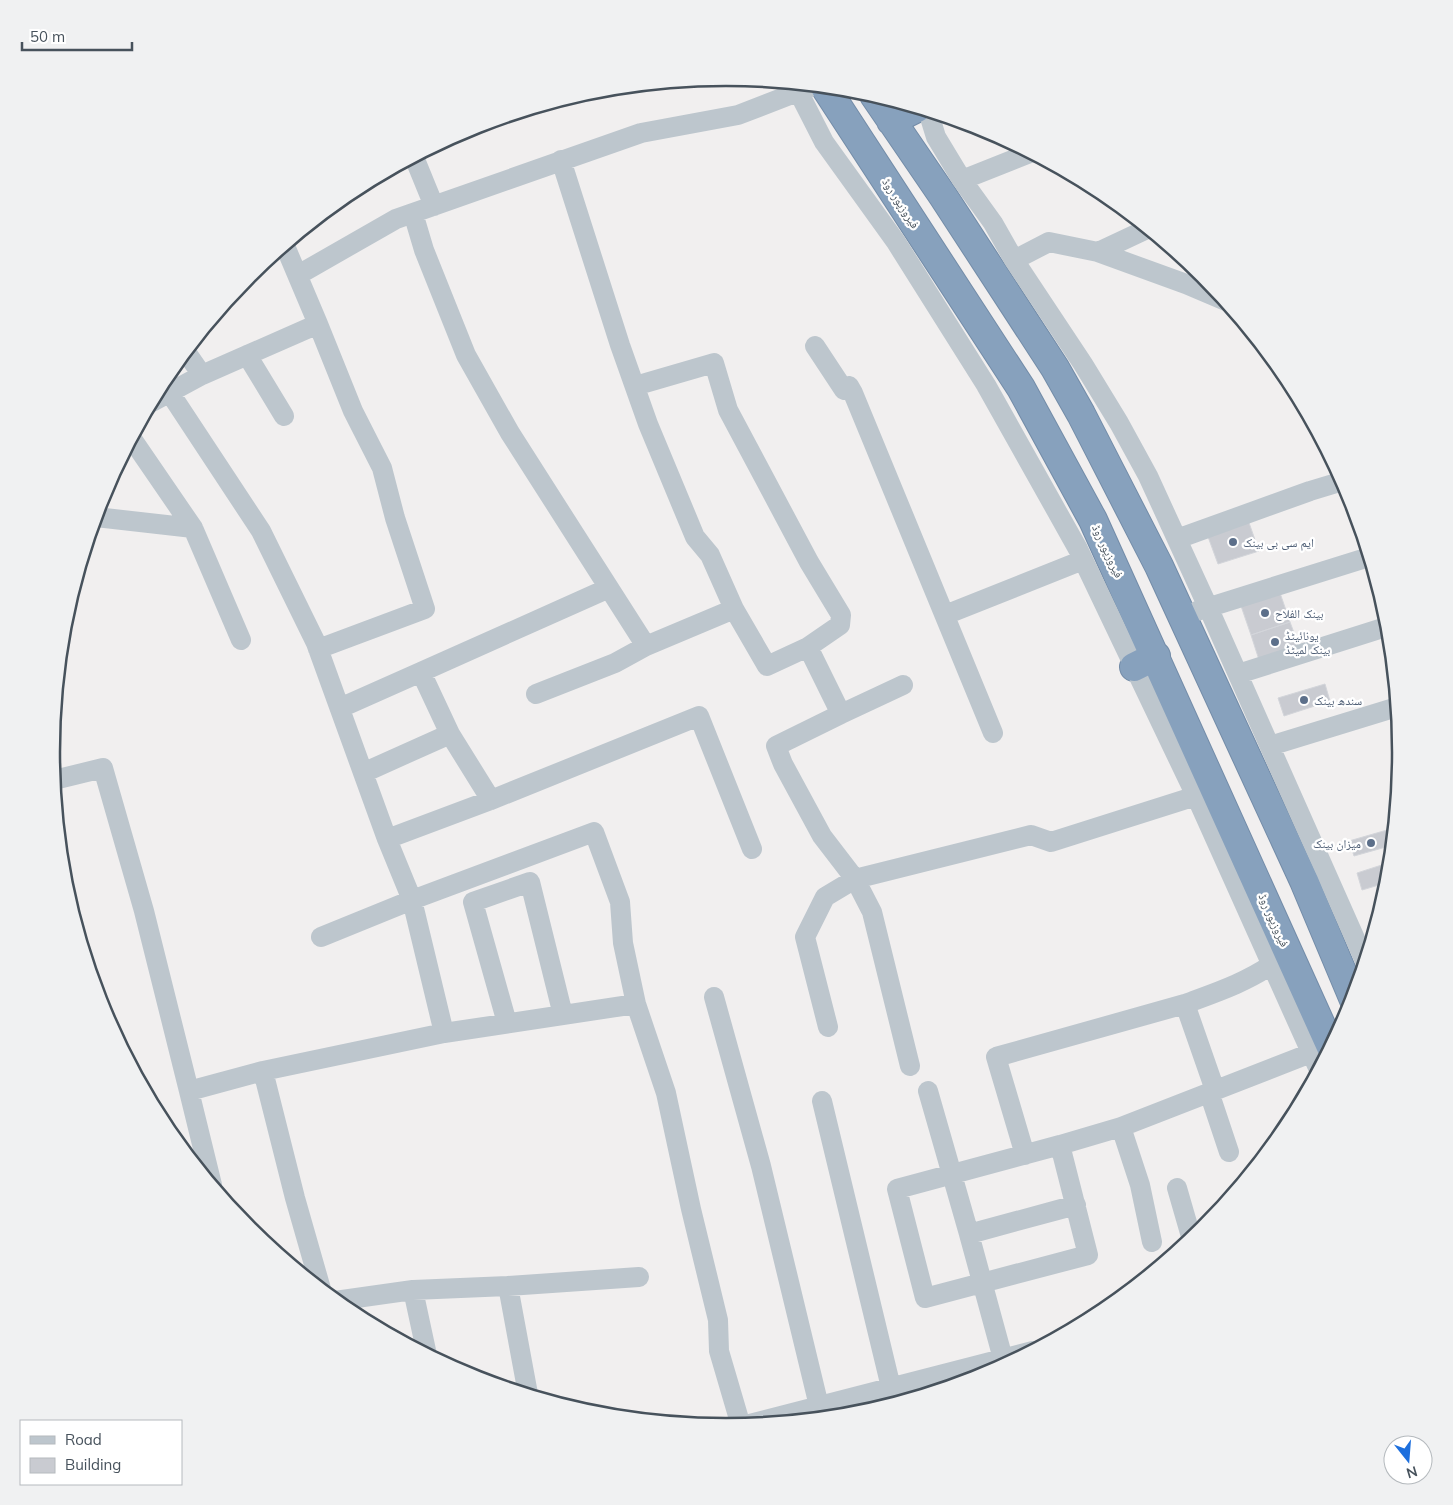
<svg xmlns="http://www.w3.org/2000/svg" width="1453" height="1505" font-family="Mulish,'Noto Naskh Arabic',sans-serif">
<rect width="100%" height="100%" fill="#f1efef"/>
<!-- building -->
<path fill="#c9cbd1" stroke="#d3d5da" d="M1248 520 1259 551 1218 564 1207 534Z
M1279 590 1290 622 1251 635 1240 603Z
M1290 622 1300 649 1260 663 1251 635Z
M1325 684 1330 701 1284 716 1278 698Z
M1394 828 1393 845 1354 856 1349 841Z
M1391 862 1389 882 1362 890 1357 873Z"/>
<g fill="none" stroke-linecap="round" stroke-linejoin="round">
<!-- highway casing -->
<g stroke="#738ca8" stroke-width="30">
<path id="highway" d="M825 87 1021 388 1093 520 1331 1047
M874 95 943 196 1055 368 1081 414 1159 566 1304 881 1354 1000
M891 121 917 108
M1134 667 1156 656"/>
</g>
<!-- minor -->
<path stroke="#bdc6cd" stroke-width="20" d="M798 91 824 142 896 242 986 385 1078 549 1196 796 1319 1070
M928 111 936 137 962 180 993 223 1014 260 1083 364 1119 423 1148 476 1208 607 1365 961
M414 157 434 206
M962 180 1030 153
M413 213 424 250 466 355 510 433 646 646
M285 246 318 324
M1098 252 1147 229
M1014 260 1049 242 1098 252 1186 284 1226 301
M298 275 396 219 641 133 738 115 813 86
M815 346 844 390 849 386 853 393 993 733
M186 352 202 375
M247 355 284 416
M635 386 714 363 728 410 809 562 841 615 840 625 808 647
M170 393 261 531 316 643 387 839
M152 402 202 375 318 324 353 411 382 468 395 518 425 609 318 649
M132 439 193 528 241 640
M96 517 193 528
M1177 539 1310 491 1343 481
M734 609 767 666 808 647 841 714 903 685
M1197 611 1369 557
M945 615 1083 560
M421 672 609 588
M1238 674 1389 626
M536 694 615 663 646 646 734 609 710 555 695 537 648 424 620 345 561 160
M340 708 421 672 450 734 363 773
M841 714 776 746 783 764 822 836 855 879 872 912 910 1066
M450 734 491 800
M1270 746 1397 707
M54 780 103 768 144 911 189 1091 263 1071 444 1033
M321 937 412 900 444 1033 636 1004 666 1093 691 1209 718 1320 719 1351 741 1426
M714 997 761 1166 819 1406
M636 1004 623 943 620 902 594 832 412 900 387 839 491 800 699 716 752 849
M1185 1004C1214 993 1245 983 1271 965
M507 1023 473 902 530 882 563 1015
M828 1027 805 937 825 897 855 879 1031 835 1051 842 1196 796
M263 1071 295 1198 321 1289
M189 1091 212 1185
M928 1091 969 1234 1076 1205
M1209 1092 1229 1152
M822 1101 895 1404
M1121 1127 1140 1185 1152 1242
M1060 1145 1088 1255 925 1298 897 1189 1060 1145 1121 1127 1311 1053
M1025 1155 996 1057 1185 1004 1215 1090
M1177 1188 1192 1240
M969 1234 1005 1366
M413 1290 427 1355
M335 1301 413 1290 508 1286
M528 1394 508 1286 639 1277
M738 1427 1033 1351"/>
<!-- highway -->
<use href="#highway" stroke="#87a1bd" stroke-width="28"/>
</g>
<!-- markers -->
<g fill="#5c6f8a" stroke="#fff" stroke-width="2">
<circle cx="1233" cy="542" r="5"/>
<circle cx="1265" cy="613" r="5"/>
<circle cx="1275" cy="642" r="5"/>
<circle cx="1304" cy="700" r="5"/>
<circle cx="1371" cy="843" r="5"/>
</g>
<g text-anchor="middle" dominant-baseline="central" stroke-width="4.5" stroke-linejoin="round" paint-order="stroke">
<!-- street labels -->
<g font-size="12" fill="#47525c" stroke="#fff">
<text transform="translate(901 203) rotate(57)">فیروزپور روڈ</text>
<text transform="translate(1108 551) rotate(65)">فیروزپور روڈ</text>
<text transform="translate(1274 920) rotate(66)">فیروزپور روڈ</text>
</g>
<!-- service labels -->
<g font-size="12" fill="#4e5e75" stroke="#fff" text-anchor="start">
<text x="1243" y="542">ایم سی بی بینک</text>
<text x="1275" y="613">بینک الفلاح</text>
<text x="1285" y="635">یونائیٹڈ<tspan x="1285" dy="14">بینک لمیٹڈ</tspan></text>
<text x="1314" y="700">سندھ بینک</text>
<text x="1361" y="843" text-anchor="end">میزان بینک</text>
</g>
</g>
<!-- crop -->
<path d="M0 0H1453V1505H0ZM60 752a666 666 0 1 1 1332 0a666 666 0 1 1-1332 0Z" fill="#f0f1f2" fill-rule="evenodd"/>
<path fill="none" stroke="#47525c" stroke-width="2.5" d="M60 752a666 666 0 1 1 1332 0a666 666 0 1 1-1332 0Z"/>
<!-- legend -->
<rect x="20" y="1420" width="162" height="65" fill="#ffffff" stroke="#b5babe"/>
<rect x="30" y="1436" width="25" height="8" fill="#bdc6cd" stroke="#b5babe"/>
<text x="65" y="1445" font-size="15" fill="#47525c">Road</text>
<rect x="30" y="1458" width="25" height="15" fill="#c9cbd1" stroke="#b5babe"/>
<text x="65" y="1470" font-size="15" fill="#47525c">Building</text>
<!-- north arrow -->
<g transform="translate(1408 1460) rotate(163)"><circle r="24" fill="#ffffff" stroke="#b5babe"/>
<path d="M0-4L9 19L0 12L-9 19Z" fill="#1d6fdd"/>
<text y="-8" font-size="14" font-weight="bold" text-anchor="middle" fill="#47525c">N</text>
</g>
<!-- scale -->
<path d="M22 42v8h110v-8" fill="none" stroke="#47525c" stroke-width="2.5"/>
<text x="30" y="42" font-size="15" fill="#47525c" stroke="#ffffff" stroke-width="4" paint-order="stroke">50 m</text>
</svg>
